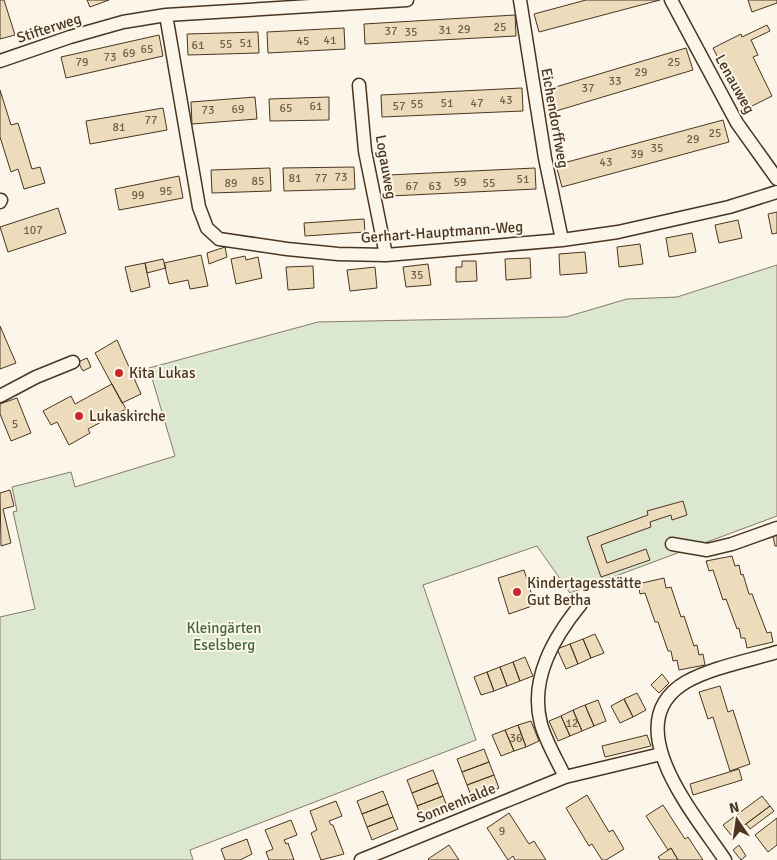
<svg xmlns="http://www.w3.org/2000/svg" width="777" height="860" font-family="Signika,sans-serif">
<rect width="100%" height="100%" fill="#fbf6e9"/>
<!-- green -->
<path fill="#dce7d0" stroke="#887966" d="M777 265V516L570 593 537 546 423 585 476 740 190 850 193 860H0V617L35 609 13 512 17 511 12 487 71 472 75 487 175 456 149 368 318 322 566 317 627 299 677 297Z"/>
<!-- building -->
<path fill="#ecdcbc" stroke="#4a3520" d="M0 0H4L15 35 0 39Z
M87 0H109L90 7Z
M586 0H660L539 32 534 14Z
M748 0H777V3L752 12Z
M515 15 516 36 365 44 364 24Z
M767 25 770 31 751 40 758 55 753 57 772 96 744 110 713 48 741 34 742 37Z
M344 28 345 49 268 53 267 32Z
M258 32 259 53 188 55 187 34Z
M159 35 163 56 66 78 61 57Z
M686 48 693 70 556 111 549 89Z
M522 88 523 111 382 117 381 95Z
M0 90 11 125 18 123 32 169 40 167 45 183 24 189 18 169 11 172 0 137Z
M255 97 257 119 192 124 191 102Z
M329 97V120L270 121 269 99Z
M163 108 167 130 90 144 86 121Z
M723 120 729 142 562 187 556 165Z
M354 167 355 189 284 191 283 168Z
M270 168 271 191 212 193 211 170Z
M535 168 536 189 390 196 389 175Z
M179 176 183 198 119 210 115 189Z
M58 208 66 233 8 252 0 227Z
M777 212V233L772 234 768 214Z
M364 219 365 232 305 236 304 223Z
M738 220 742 238 719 243 715 225Z
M692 233 696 252 669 257 666 238Z
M640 244 643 264 619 267 617 247Z
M225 247 227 257 209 264 207 253Z
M585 252 587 273 560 275 559 254Z
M201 255 208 286 190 289 188 280 169 284 164 263Z
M245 256 246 260 258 257 262 278 236 284 231 259Z
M530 258 531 278 506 280 505 259Z
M163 259 166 268 147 273 145 263Z
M462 261H476L477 281 456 282V267H462Z
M145 263 150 287 131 292 125 267Z
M428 264 431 285 406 287 403 267Z
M313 266 314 288 288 290 286 267Z
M375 267 377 288 350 291 347 270Z
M0 326 16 363 0 369Z
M117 340 141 394 122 403 95 353Z
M87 358 91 367 83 371 78 362Z
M112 384 126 409 88 429 90 433 69 445 57 422 51 425 43 411 71 396 75 404Z
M17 398 31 433 11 441 0 414V404Z
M10 490 14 506 3 509 11 543 1 546 0 493Z
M683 501 687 515 672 520 671 515 650 522 651 527 601 545 607 563 646 549 650 560 601 577 587 537 648 515 647 511Z
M777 535V546H775L773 536Z
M732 556 735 566 739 565 741 575 743 574 749 594H752L767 633 771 632 773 642 747 648 745 638H741L739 628 737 629 726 599 723 600 713 570 709 571 706 561Z
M524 570 535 605 509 614 498 578Z
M664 578 666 588 671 587 681 617 684 616 694 646 697 645 699 655 703 654 705 665 679 670 677 660 673 661 671 651H668L658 622H655L645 593 640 594 638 584Z
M595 634 604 653 591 658 583 639Z
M583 639 591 658 578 664 570 644Z
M570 644 578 664 566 669 557 649Z
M525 657 533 676 520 681 513 662Z
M513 662 520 681 507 686 500 667Z
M500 667 507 686 494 691 487 672Z
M487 672 494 691 481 695 474 677Z
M662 674 669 683 659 693 651 685Z
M720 686 728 712 733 710 750 764 730 771 713 717 708 719 699 692Z
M637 693 646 710 633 717 624 699Z
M624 699 633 717 620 723 611 706Z
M598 700 606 721 594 726 585 705Z
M585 705 594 726 582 731 573 710Z
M573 710 582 731 570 736 561 716Z
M561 716 570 736 558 741 549 721Z
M531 721 539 741 526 747 518 725Z
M518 725 526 747 514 751 505 730Z
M505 730 514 751 501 756 492 735Z
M647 735 651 746 605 757 602 746Z
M484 749 489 762 462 772 457 759Z
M489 762 494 775 467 785 462 772Z
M739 769 742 780 693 795 690 784Z
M433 770 438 783 412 793 407 780Z
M494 775 499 788 472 798 467 785Z
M438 783 443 796 417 806 412 793Z
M383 791 388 804 362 814 357 801Z
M587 795 609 832 613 830 624 849 606 860H602L592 844 589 846 566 808Z
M443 796 448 809 422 819 417 806Z
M762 796 770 806 731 835 723 825Z
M336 801 342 816 329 821 331 825H333L344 854 321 860 311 833 317 830 310 811Z
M388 804 393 817 367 827 362 814Z
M663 805 685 839 688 837 703 860H678L671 848 668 850 646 816Z
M770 806 774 811 750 829 746 824Z
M509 813 529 844 534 841 546 860H515L513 856 508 860 487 828Z
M393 817 398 829 372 840 367 827Z
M777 818V845L768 852 755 835Z
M291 820 297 835 284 840 286 844 288 843 294 860H269L266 852 273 849 265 830Z
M247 839 252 854 240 860H225L221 849Z
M449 845 459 860H429L428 859Z
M739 845 746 856 741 860 733 850Z
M671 848 678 860H660L658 857Z"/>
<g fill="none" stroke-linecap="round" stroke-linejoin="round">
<!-- minor casing -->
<g stroke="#4a3520" stroke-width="15">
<path id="minor" d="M520 0 545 158 562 240
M671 0 737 123 777 179
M166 15 199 207 207 228 219 239 287 249 338 254 386 255 562 240 618 232 729 207 777 192
M0 61 70 37 123 22 166 15 407 0
M359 85 365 151 386 255
M0 202 1 200
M0 396 36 377 73 362
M672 544 707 550 732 544 777 528
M565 777C557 760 546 742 541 724 529 679 554 637 581 604
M361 860 565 777 661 754
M725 860C696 816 615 724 686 682 713 667 748 661 777 652"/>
</g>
<!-- minor -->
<use href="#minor" stroke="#fbf6e9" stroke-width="12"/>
</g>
<!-- markers -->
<g fill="#c62828" stroke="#fbf6e9" stroke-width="2">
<circle cx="119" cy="373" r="5"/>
<circle cx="79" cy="416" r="5"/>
<circle cx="517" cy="592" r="5"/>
</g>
<g text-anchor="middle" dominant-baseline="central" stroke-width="4" stroke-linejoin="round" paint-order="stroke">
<!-- number labels -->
<g font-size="12" fill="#725f47">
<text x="500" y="27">25</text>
<text x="464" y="29">29</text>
<text x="445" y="30">31</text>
<text x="391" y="31">37</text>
<text x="411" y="32">35</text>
<text x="330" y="40">41</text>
<text x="303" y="41">45</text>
<text x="246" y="43">51</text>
<text x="226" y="44">55</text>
<text x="198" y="45">61</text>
<text x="147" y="49">65</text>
<text x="129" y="53">69</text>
<text x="110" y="57">73</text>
<text x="82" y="62">79</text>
<text x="674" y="62">25</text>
<text x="641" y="72">29</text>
<text x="615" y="81">33</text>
<text x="588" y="88">37</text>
<text x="506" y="100">43</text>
<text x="447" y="103">51</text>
<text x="477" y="103">47</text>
<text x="417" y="104">55</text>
<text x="316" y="106">61</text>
<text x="399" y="106">57</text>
<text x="286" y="108">65</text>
<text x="238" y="109">69</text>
<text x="208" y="110">73</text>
<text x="151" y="120">77</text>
<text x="119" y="127">81</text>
<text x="715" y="133">25</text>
<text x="693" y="139">29</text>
<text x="657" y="148">35</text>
<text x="637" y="154">39</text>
<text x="606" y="162">43</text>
<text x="341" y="177">73</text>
<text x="295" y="178">81</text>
<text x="321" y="178">77</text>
<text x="523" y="179">51</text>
<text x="258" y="181">85</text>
<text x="460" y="182">59</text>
<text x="231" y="183">89</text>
<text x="489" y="183">55</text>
<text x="412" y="186">67</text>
<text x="435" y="186">63</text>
<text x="166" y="191">95</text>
<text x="138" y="195">99</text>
<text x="33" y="230">107</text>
<text x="417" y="275">35</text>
<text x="15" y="424">5</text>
<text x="572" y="723">12</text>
<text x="516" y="738">36</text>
<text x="502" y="831">9</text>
</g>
<!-- street labels -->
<g font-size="15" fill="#4a3520" stroke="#fbf6e9">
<text transform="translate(49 28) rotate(-18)">Stifterweg</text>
<text transform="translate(735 84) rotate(61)">Lenauweg</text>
<text transform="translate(555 118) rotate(80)">Eichendorffweg</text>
<text transform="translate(386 167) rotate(80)">Logauweg</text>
<text transform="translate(442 232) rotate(-4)">Gerhart-Hauptmann-Weg</text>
<text transform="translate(456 803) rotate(-22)">Sonnenhalde</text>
</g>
<!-- poi labels -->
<g font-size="15" fill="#4a3520" stroke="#fbf6e9" text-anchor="start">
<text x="129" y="373">Kita Lukas</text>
<text x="89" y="416">Lukaskirche</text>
<text x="527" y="583">Kindertagesstätte<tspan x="527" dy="17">Gut Betha</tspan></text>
</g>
<!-- park labels -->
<g font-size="15" fill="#436837" stroke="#fbf6e9">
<text x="224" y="628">Kleingärten<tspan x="224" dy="17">Eselsberg</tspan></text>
</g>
</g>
<!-- north arrow -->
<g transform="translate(737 820) rotate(347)" stroke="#fbf6e9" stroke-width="4" paint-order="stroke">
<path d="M0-4L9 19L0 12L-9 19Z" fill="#4a3520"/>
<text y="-8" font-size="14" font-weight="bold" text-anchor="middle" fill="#4a3520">N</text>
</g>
</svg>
